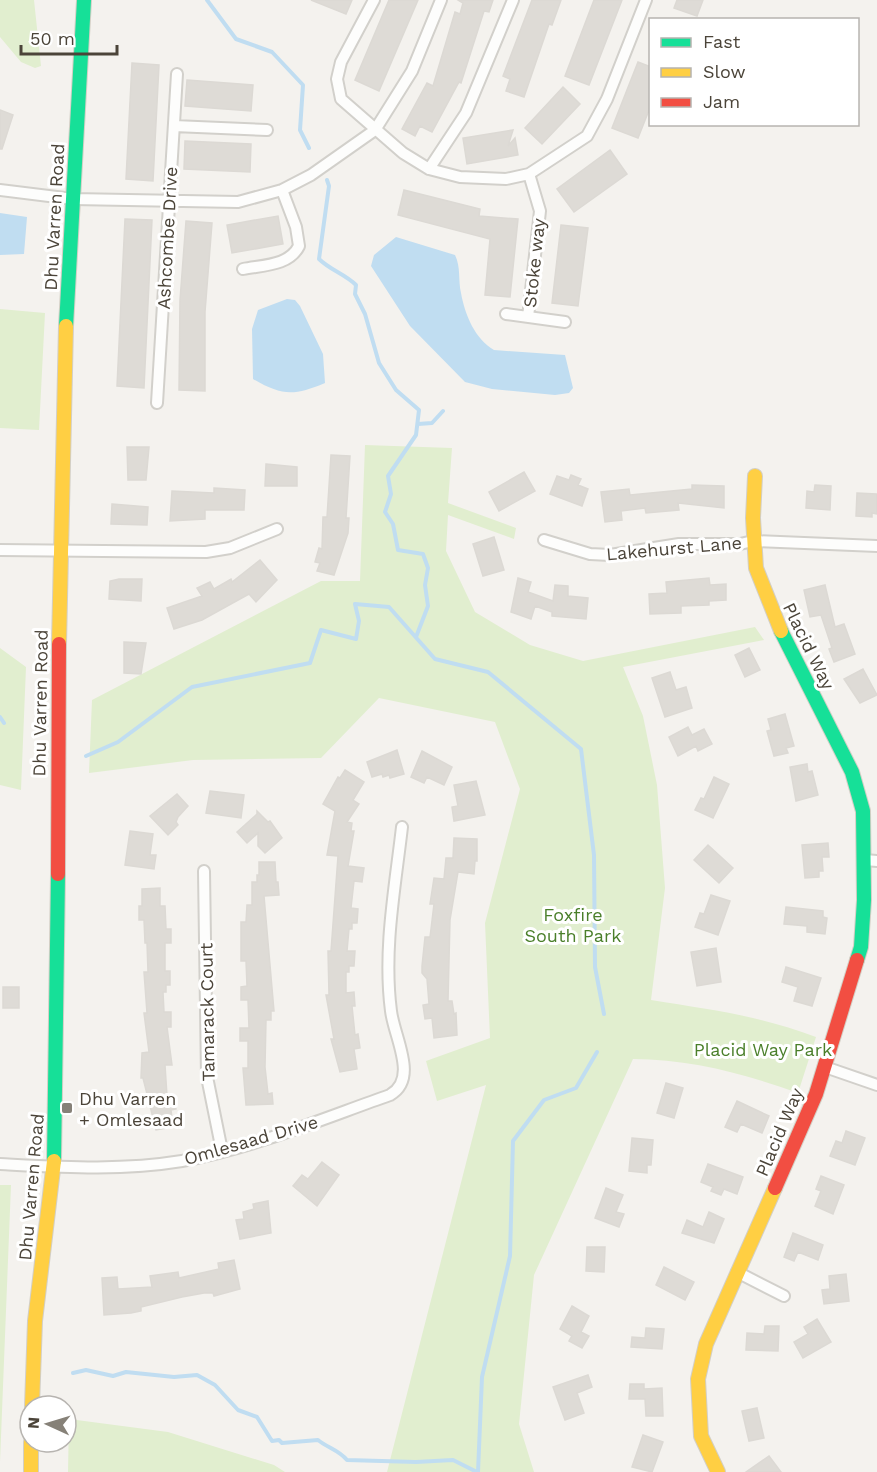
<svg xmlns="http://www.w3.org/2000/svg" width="877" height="1472" font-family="'Work Sans',sans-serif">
<rect width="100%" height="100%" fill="#f4f2ee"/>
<!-- green -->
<path fill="#e1eecf" d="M0 0H34L41 66 35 68 21 62 0 37Z
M0 309 45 313 39 430 0 428Z
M365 445 452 448 448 503 516 528 514 539 448 515 446 551 475 612 530 645 583 661 755 627 764 640 623 667 643 716 657 785 665 888 651 1000C712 1010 757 1015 816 1037L798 1093C745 1074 690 1059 633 1059L534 1275 519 1424 534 1472H387L486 1085 437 1101 426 1061 490 1038 485 923 520 789 495 722 379 698 321 758 193 760 89 773 92 700 321 581H360Z
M0 648 26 667 21 790 0 785Z
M0 1185H11L0 1462Z
M69 1419 168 1432 274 1465 285 1472H68Z"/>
<!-- water -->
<path fill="#c0ddf1" d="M0 213 27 217 24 254 0 255Z
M396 237 455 255C461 267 458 280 461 293 465 315 475 339 494 350L565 355 573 388 569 393 555 395 492 389 465 382 410 326 371 266 374 255Z
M287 299 295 300 300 306 323 354 325 383C294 396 282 396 253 379L252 329 258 310Z"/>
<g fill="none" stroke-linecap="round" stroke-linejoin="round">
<!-- stream -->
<path stroke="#c0ddf1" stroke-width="4" d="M207 0 236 39 272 52 303 85 300 130 309 148
M327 180 329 186 319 259C330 270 345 274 356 285L355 294 365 314 379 363 396 390 419 410 416 435 388 476 391 494 385 512 393 524 398 550 423 554 428 568 425 585 428 606 416 637
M418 424 432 423 443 411
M0 717 4 723
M86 756 118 742 192 687 310 663 321 630 356 639 359 621 355 604 389 607 435 659 488 672 581 749 594 855 595 967 604 1014
M73 1373 86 1370 113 1376 126 1372 174 1377 197 1375 215 1385 238 1410 257 1417 272 1441 279 1440 282 1443 318 1440C328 1448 339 1450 347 1460L416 1462 453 1460 477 1472
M478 1472 482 1377 510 1256 513 1141 544 1100 576 1088 597 1052"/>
</g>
<!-- building -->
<path fill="#dedbd6" stroke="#dcd9d4" stroke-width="1.5" d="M311 0H352L346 14Z
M389 0H418L379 91 355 80Z
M458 0H493L489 12 484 11 461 83 459 82 432 132 420 126 415 136 402 129 427 83 433 86 455 12 460 14 463 3Z
M532 0H561L552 25 549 24 524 97 506 91 510 79 503 76Z
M594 0H622L589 85 565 76Z
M677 0H703L697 16 674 8Z
M638 62 651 67V105L638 138 612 128Z
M132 63 159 65 153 181 126 179Z
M187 80 253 85 251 111 185 106Z
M563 87 580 104 542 144 525 128Z
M0 110 13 115 2 149H0Z
M513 130 508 146 515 138 518 155 467 164 463 138Z
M185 141 251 144 250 172 184 169Z
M610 150 627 174 574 212 557 189Z
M404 190 480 209 479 216 518 219 510 297 485 295 490 239 398 215Z
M278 216 283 244 232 253 227 225Z
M125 219 152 220 144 388 117 386Z
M186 221 212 223 205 312V391L179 390 180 300Z
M561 225 588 228 578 306 552 303Z
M127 447H149L146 480H128Z
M331 455 350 456 346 518H349L348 533 334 575 317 571 320 563 315 562 319 548 322 549 323 517H327Z
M266 464 297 467V486H265Z
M524 472 535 491 499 511 489 492Z
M571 475 581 479 578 485 588 489 582 506 550 494 557 476 569 480Z
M692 485 724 486V508L678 503 679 510 646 513 645 508 621 511 622 520 605 522 601 492 629 489 630 495 692 489Z
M815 485 831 486 830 510 806 508 807 491 814 492Z
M214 488 245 490 244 510H205V519L170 521 172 491 214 493Z
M857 493 877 494V514L872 513V517L856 516Z
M112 504 148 507 147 525 111 524Z
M494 537 504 570 483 576 473 544Z
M260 560 277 580 256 602 249 594 202 620 174 629 167 608 202 596 197 588 210 582 214 589 231 579 232 582Z
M518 578 531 582 528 592 553 601 555 585 568 586V596L588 598 586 619 552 616V612L535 606 531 619 511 612Z
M709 578 710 585 726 584V600L709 601V605L681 606V613L650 614 649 594 667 593 666 582Z
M119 579H142L141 601 109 599 110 581Z
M825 585 835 627 844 624 855 654 834 662 829 649 832 648 821 615 810 617 804 590Z
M124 642 146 643 141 674 124 673Z
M749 648 760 670 745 677 735 655Z
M863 669 877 695 860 703 844 679Z
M670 672 676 690 686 687 692 708 665 717 652 678Z
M785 714 794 746 786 748 788 753 774 756 767 731 771 730 768 719Z
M688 727 692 735 704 729 712 744 698 751 696 746 678 756 669 737Z
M397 750 404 774 390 778 389 775 383 777 382 774 372 777 367 762Z
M422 751 452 767 444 785 427 777 424 783 411 777Z
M807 764 808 772 812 771 818 795 796 801 790 767Z
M345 770 364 782 353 800 359 804 347 822 352 823 351 831H354L348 866 364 868 362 882 354 881 351 908 358 909 357 923H352V929H349L347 951H355L354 966H349V972H346V993L354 992 355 1006H352L355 1035 358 1034 360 1048 354 1049 357 1069 340 1072 331 1039H334L326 995H329L328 951H331L338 856 327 855 335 811 323 804 338 777 340 778Z
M714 777 729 784 713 818 695 810 701 798 704 799Z
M476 781 485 815 454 821 452 807 458 806 454 785Z
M210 791 244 795 241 818 206 813Z
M177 794 188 806 178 817 176 822 178 825 168 835 150 816Z
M257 811 268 822 270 821 282 838 265 853 258 846V833L247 843 237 832 257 814Z
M130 831 153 834 150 855H156L154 869 125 865Z
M454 838 477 839V861H475L474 874 458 872 450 920 448 1001H452L454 1014 456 1013 457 1035 434 1038 432 1018 425 1019 423 1005 429 1004 427 979 422 973V966L425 937H430L431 929 434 904H430L434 878 444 879 446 858H453Z
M828 843 829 857H822L823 871H819V877L805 878 802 845Z
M708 845 733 868 719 883 694 860Z
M259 862H275L276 882H278L279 895 264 896 274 1011H271V1020H266L265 1067 268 1094 272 1093 273 1104 246 1105 243 1068H248V1041H240V1028H249L248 1000H241V987L247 986 246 961H241V922H246L247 905H252V882H257V875H259Z
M160 888V906H165L166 929H171V943H165V971H170V985H166V992H163L164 1012H171V1027H167L172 1065H165L167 1096 173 1095 176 1109 171 1110 173 1127 156 1130 143 1078H141L142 1053 149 1052 144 1013H147L144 972H148L147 943H145L144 920H139V906H142V889Z
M711 895 730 901 718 935 695 927 700 913 704 914Z
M786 907 823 911V917L827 918 825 934 807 932V926L784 924Z
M716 948 721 982 697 986 691 952Z
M786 967 821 978 812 1006 794 1001 798 987 782 982Z
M3 987H19V1008H3Z
M666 1083 683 1088 674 1118 657 1113Z
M737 1101 769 1116 762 1133 741 1124 737 1132 725 1127Z
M846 1131 865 1138 855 1165 830 1156 836 1141 842 1143Z
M632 1138 653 1140 651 1165H647V1173L629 1171Z
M322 1162 339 1175 317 1206 293 1186 302 1175 308 1179Z
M708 1164 743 1177 737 1194 724 1189 721 1195 711 1191 713 1187 701 1182Z
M821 1176 844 1185 833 1214 815 1206 821 1191 816 1189Z
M606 1188 623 1195 616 1212 624 1214 619 1227 595 1218Z
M268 1201 271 1233 240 1239 236 1220 244 1219 243 1212 254 1209 253 1204Z
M709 1212 724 1219 714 1243 682 1233 687 1220 703 1227Z
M793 1233 823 1245 818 1260 798 1252 794 1261 784 1257Z
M587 1247H605L604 1272 586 1271Z
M234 1260 240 1289 214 1296 213 1293H204L182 1297 141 1307V1311L131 1313 104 1315 102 1278 117 1277 118 1289 152 1287 150 1276 178 1272 179 1278 219 1269 218 1263Z
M664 1267 694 1282 685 1300 656 1285Z
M846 1274 849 1301 824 1304 822 1290 830 1289 829 1276Z
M572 1306 589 1316 581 1332 589 1336 582 1348 569 1341 572 1336 560 1329Z
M817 1319 831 1342 803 1358 794 1342 808 1334 804 1327Z
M765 1326H779L778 1351 746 1350 747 1333 764 1334Z
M646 1328 664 1329 662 1349 631 1347 632 1337 645 1338Z
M588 1375 592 1387 577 1393 584 1413 565 1420 553 1387Z
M630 1384H644V1389L662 1388 663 1416H646L645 1399H629Z
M757 1408 764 1438 749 1441 742 1411Z
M643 1435 663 1442 652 1472 632 1467Z
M769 1456 781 1472H746Z"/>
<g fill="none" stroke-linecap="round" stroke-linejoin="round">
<!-- street casing -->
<g stroke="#d2d0cb" stroke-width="14">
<path id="street" d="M374 0 341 62 337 79 341 99 403 153 429 169 460 177 506 179 529 174 587 136 607 99 646 0
M174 126 267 130
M429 169 466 113 513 0
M0 190 73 199 238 202 282 190 311 175 375 130 412 71 441 0
M243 269C263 265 289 266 299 246L296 227 282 190
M506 314 565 322
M528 317 540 211 529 174
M157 403 177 74
M544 540 590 554 610 555 679 544H740L753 541 877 546
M0 550 206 552 230 548 277 529
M865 860 877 861
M204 871 207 1077 222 1151
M825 1067 877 1085
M0 1164C61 1167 121 1171 182 1161 253 1148 322 1119 390 1095 419 1079 394 1037 391 1011 383 950 395 888 402 827
M737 1272 784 1296"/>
</g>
<!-- fast casing -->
<g stroke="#d3cfc5" stroke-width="16">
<path id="fast" d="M66 326 84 0
M781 631 852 772 863 811 864 900 861 947 857 960
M54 1161 58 874"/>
</g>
<!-- slow casing -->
<g stroke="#d3cfc5" stroke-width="16">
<path id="slow" d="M755 476 753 518 756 568 781 631
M59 644 66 326
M32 1406 35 1321 54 1161
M31 1442V1472
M718 1472 701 1436 698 1379 706 1344 775 1188"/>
</g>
<!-- jam casing -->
<g stroke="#d3cfc5" stroke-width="16">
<path id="jam" d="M58 874 59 644
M775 1188 816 1094 857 960"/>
</g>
<!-- street -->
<use href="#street" stroke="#fdfdfc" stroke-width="10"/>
<!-- fast -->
<use href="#fast" stroke="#16e098" stroke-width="14"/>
<!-- slow -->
<use href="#slow" stroke="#ffcf43" stroke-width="14"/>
<!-- jam -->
<use href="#jam" stroke="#f24e42" stroke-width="14"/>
</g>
<!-- markers -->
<rect fill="#868178" stroke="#fff" stroke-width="2" x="61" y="1102" width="12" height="12" rx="3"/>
<g text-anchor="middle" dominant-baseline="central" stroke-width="6" stroke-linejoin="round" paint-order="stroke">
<!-- street labels -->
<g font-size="18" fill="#4b4439" stroke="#fff">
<text transform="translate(54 217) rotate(-87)">Dhu Varren Road</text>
<text transform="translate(167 238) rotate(-87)">Ashcombe Drive</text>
<text transform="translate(534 263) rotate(-84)">Stoke way</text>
<text transform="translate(674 548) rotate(-5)">Lakehurst Lane</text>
<text transform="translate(809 646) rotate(64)">Placid Way</text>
<text transform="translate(40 703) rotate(-89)">Dhu Varren Road</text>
<text transform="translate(207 1012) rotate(-91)">Tamarack Court</text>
<text transform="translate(779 1132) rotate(-67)">Placid Way</text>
<text transform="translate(251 1140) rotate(-16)">Omlesaad Drive</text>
<text transform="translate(31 1187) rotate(-85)">Dhu Varren Road</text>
</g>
<!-- park labels -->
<g font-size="18" fill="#4a7f2a" stroke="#fff">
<text x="573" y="914">Foxfire<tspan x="573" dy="21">South Park</tspan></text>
<text x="763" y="1049">Placid Way Park</text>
</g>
<!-- poi labels -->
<g font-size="18" fill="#4b4439" stroke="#fff" text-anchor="start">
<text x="79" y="1098">Dhu Varren<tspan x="79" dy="21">+ Omlesaad</tspan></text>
</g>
</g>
<!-- legend -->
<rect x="649" y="18" width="210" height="108" fill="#ffffff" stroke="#b7b4b0" stroke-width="1.5"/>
<rect x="661" y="38" width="30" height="9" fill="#16e098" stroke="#b7b4b0" stroke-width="1.5"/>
<text x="703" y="48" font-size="18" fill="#4b4439">Fast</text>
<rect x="661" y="68" width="30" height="9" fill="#ffcf43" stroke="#b7b4b0" stroke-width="1.5"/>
<text x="703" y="78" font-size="18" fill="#4b4439">Slow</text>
<rect x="661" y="98" width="30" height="9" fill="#f24e42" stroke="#b7b4b0" stroke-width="1.5"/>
<text x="703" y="108" font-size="18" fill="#4b4439">Jam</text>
<!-- north arrow -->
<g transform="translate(48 1424) rotate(274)"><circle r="28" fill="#ffffff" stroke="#b7b4b0" stroke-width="1.5"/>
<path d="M0-4.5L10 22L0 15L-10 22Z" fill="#868178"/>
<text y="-9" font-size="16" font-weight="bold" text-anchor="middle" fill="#4b4439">N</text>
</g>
<!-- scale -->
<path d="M21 45v9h96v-9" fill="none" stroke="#4b4439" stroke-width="3"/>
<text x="30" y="45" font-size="18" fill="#4b4439" stroke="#ffffff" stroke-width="4.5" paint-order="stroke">50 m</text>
</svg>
